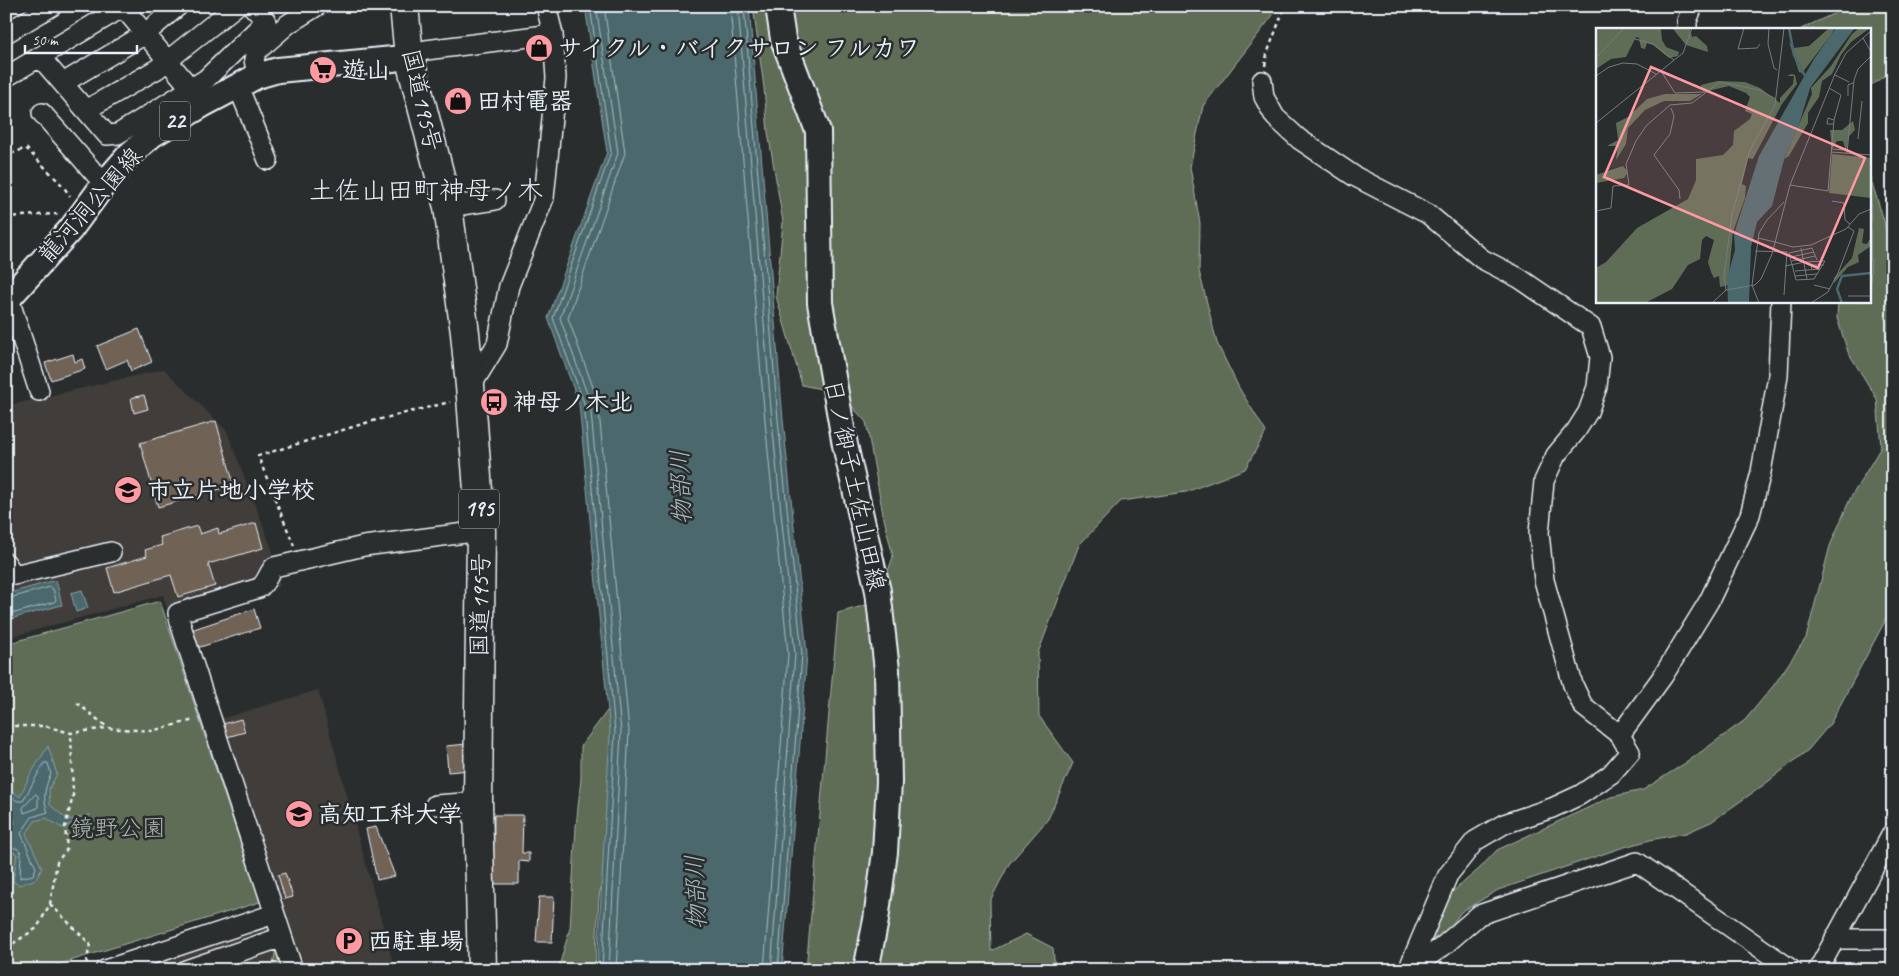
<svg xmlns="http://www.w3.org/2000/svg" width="1899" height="976" font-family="Caveat,'Klee One',sans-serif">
<rect width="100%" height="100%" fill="#2a2d2e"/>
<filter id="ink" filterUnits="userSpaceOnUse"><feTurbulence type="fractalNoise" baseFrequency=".02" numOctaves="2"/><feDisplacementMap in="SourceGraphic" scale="10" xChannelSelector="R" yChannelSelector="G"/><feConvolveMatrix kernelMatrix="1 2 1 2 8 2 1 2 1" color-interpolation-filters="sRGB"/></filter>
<g filter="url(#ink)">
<!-- built -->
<path fill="#3f3d3a" d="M164 369 227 431 272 549 280 586 170 618 163 595 7 638 6 406Z
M318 690 395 970H86L276 909 217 720Z"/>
<!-- green -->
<path fill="#5f6d56" stroke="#a4afa7" d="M753 6H1280L1203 106 1190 167 1200 223 1199 271 1217 343 1239 388 1266 432 1245 469 1186 492 1121 501 1079 545 1038 653 1039 716 1073 763 1048 819 1009 864 990 901 991 951 1026 934 1053 948 1055 970H806L838 613 877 602 893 557 883 514 866 422 840 393 802 385 776 296 783 222 768 132 764 88Z
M1850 6H1893V59L1887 74 1870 86V29H1801Z
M1870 177 1885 224 1891 278H1893V594L1884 623 1830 724 1808 750 1765 784 1711 822 1686 833 1650 840 1621 848 1498 890 1461 912 1444 936 1431 939 1451 893 1479 869 1497 850 1611 797 1643 790 1687 762 1745 720 1774 685 1806 638 1830 546 1850 499 1881 447 1877 399 1848 352 1837 318 1838 301H1870Z
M160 601 260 902 41 970H6V644Z
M610 707 619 749 611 832 599 897 595 970H558L570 928 576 827 581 778V746Z
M277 943 298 970H272Z"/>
<!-- water -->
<path fill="#4b696d" stroke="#8a9fa5" d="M585 6H749L783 420 807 654 782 970H597L610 732 579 404 548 318 607 152Z
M56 580 62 605 10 619 6 607V594Z
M82 590 88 608 76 612 71 593Z
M48 746 57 774 49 789 50 805 68 820 90 815 62 828 46 818 35 821 26 834 42 868 36 879 20 885 13 882 17 854 8 850C3 839 9 832 15 823L11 811 6 812V786L20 797 29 777Z"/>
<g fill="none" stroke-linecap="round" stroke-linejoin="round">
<!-- shore -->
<path stroke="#a9bbc0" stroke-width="1" d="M590 6 611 152 553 318 584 403 615 732 602 970
M596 6 618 153 560 318 590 402 621 732 609 970
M604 6 625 153 568 318 598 401 629 731 616 970
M730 6 765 421 788 654 764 970
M738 6 772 421 795 654 771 970
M744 6 778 420 802 654 778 970
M6 599 50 587 53 589 56 600 54 602 15 613 6 610
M6 792 17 801H23L44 763H48L51 774C45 787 42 798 48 812L32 817 21 833 36 868 33 875 20 878 21 852 18 849 6 845
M36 794 38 796V808L24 813 23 808Z"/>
</g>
<!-- building -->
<path fill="#6f6356" stroke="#e8f1f8" d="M139 329 152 362 131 371 127 360 106 369 97 346Z
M73 354 75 362 82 359 85 369 51 380 45 363Z
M144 395 148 409 134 413 131 398Z
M216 421 234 485 158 507 140 443Z
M256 523 263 548 208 564 215 586 178 597 171 575 114 592 107 568 147 556 145 550 162 545 160 537 197 526 200 534 218 528 219 534Z
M254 609 260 628 197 648 191 630Z
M241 719 245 732 227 737 223 724Z
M467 744 470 770 448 772 446 746Z
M494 815H523L522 853H529V862L519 861V884H493Z
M376 827 395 876 377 880 366 829Z
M285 873 293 897 285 899 278 875Z
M539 897H554L552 942H536Z"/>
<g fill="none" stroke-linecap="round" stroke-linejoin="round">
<!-- minor casing -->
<g stroke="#e8f1f8" stroke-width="22">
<path id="minor" d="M122 6 198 97
M1687 29V21L1693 6
M6 33 52 6
M409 56 426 50 553 34
M40 57 107 135 118 134 206 79 266 21 252 6
M257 76 254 59 257 51 288 24 317 6
M6 77 123 7
M1262 81 1264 97 1275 117 1299 139 1354 176 1428 214 1482 259 1519 278 1591 327 1600 357 1597 387 1588 412 1576 431 1556 455 1544 481 1539 533 1544 580 1573 685 1583 706 1620 735 1630 752 1611 774 1580 795 1552 808 1504 824 1475 841 1448 875 1408 970
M63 83 145 34 178 6
M238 86 268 160
M86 110 157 69 236 6
M42 113 104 184
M448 207 495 200
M9 299 39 391
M470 388 497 344 509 286 544 198 556 78 553 34 546 6
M6 563 14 575 111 552
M1620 735 1663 676 1709 601 1750 515 1761 472 1778 376 1781 301
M435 805 478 802
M1836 939H1893
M1411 963 1426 958 1442 947 1479 915 1637 862 1792 970
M105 970 274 914
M186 970 282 937
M293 970 181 626 178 613 259 588C267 583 268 573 274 567L364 546 481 531
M1818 970 1893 832"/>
</g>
<!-- major casing -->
<g stroke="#e8f1f8" stroke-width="28">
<path id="major" d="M778 6 783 39 818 131 820 303 845 445 878 591 887 670 889 782 885 852 876 920 866 970
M6 301 71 229 104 184 130 154 152 135 204 104 257 76 278 70 393 59 409 56"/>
</g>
<!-- highway casing -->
<g stroke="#e8f1f8" stroke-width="31">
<path id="highway" d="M404 6 409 56 448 207 465 333 471 397 481 531 478 802 482 970"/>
</g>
<!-- path -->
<path stroke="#e8f1f8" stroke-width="2.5" stroke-dasharray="4 4" stroke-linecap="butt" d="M1265 66 1267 54 1285 6
M6 148 11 154 26 148 63 186 70 196
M6 217 56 214 59 216
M294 546 258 456 369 422 450 402
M77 703 107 727
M6 726H45L71 733 107 728 151 731 194 720
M50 904 90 944 85 970
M6 948 37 928 50 904 57 862 67 849 65 827 73 796 71 733"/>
<!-- minor -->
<use href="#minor" stroke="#2a2d2e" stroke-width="19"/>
<!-- major -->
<use href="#major" stroke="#2a2d2e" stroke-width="24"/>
<!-- highway -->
<use href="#highway" stroke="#2a2d2e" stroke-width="28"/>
</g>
</g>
<!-- icons -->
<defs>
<g id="shop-disc" transform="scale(1.4375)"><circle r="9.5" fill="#ff9aa2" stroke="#2a2d2e"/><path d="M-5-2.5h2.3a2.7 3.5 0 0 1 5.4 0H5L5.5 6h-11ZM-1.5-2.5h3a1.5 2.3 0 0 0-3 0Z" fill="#111"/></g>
<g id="supermarket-disc" transform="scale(1.4375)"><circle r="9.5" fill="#ff9aa2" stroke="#2a2d2e"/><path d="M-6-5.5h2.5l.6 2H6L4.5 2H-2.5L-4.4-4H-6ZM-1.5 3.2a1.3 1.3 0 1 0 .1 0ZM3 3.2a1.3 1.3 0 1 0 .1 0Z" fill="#111"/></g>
<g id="bus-disc" transform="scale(1.4375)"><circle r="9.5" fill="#ff9aa2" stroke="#2a2d2e"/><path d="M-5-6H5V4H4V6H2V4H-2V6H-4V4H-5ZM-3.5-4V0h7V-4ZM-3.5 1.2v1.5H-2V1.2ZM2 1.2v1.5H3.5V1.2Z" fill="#111"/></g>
<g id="school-disc" transform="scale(1.4375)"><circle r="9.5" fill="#ff9aa2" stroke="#2a2d2e"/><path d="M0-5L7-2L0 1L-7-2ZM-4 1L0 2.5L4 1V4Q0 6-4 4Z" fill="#111"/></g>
<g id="university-disc" transform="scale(1.4375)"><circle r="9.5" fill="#ff9aa2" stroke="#2a2d2e"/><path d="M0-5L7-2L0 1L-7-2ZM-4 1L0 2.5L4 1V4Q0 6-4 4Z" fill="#111"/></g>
<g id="parking-disc" transform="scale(1.4375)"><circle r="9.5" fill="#ff9aa2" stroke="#2a2d2e"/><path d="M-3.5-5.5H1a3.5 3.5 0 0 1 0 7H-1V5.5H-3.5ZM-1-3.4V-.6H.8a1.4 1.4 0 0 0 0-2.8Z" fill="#111"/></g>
</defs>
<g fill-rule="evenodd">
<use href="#shop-disc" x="539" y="48"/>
<use href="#supermarket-disc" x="323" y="70"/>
<use href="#shop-disc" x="458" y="101"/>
<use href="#bus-disc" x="494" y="402"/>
<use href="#school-disc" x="128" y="490"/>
<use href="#university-disc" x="299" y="814"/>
<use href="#parking-disc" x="349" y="941"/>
</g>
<g text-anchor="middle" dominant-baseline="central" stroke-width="5" stroke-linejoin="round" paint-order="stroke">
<!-- shield labels -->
<g fill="#2a2d2e" stroke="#afb6bb" stroke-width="1">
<rect x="160" y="101.5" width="30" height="39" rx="4"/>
<rect x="459" y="489.5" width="40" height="39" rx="4"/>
</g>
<g font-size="22" font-weight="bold" fill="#e8f1f8">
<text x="175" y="121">22</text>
<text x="479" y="509">195</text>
</g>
<!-- poi labels -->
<g font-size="24" font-weight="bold" fill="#e8f1f8" stroke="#2a2d2e" text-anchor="start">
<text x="558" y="48">サイクル・バイクサロン フルカワ</text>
<text x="342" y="70">遊山</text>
<text x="477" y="101">田村電器</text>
<text x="513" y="402">神母ノ木北</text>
<text x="147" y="490">市立片地小学校</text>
<text x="318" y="814">高知工科大学</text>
<text x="368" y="941">西駐車場</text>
</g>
<!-- street labels -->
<g font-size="24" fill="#e8f1f8" stroke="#2a2d2e">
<text transform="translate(422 100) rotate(77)">国道195号</text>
<text transform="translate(90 205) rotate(-49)">龍河洞公園線</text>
<text transform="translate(855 485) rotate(78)">日ノ御子土佐山田線</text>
<text transform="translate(480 605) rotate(-89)">国道195号</text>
</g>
<!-- park labels -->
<g font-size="24" fill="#aab6af" stroke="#2a2d2e">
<text x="118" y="828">鏡野公園</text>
</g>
<!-- water labels -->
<g font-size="25" font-style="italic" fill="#a9bbc0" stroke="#2a2d2e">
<text transform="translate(681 487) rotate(-92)">物部川</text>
<text transform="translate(696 892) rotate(-92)">物部川</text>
</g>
<!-- quarter labels -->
<g font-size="26" fill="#e8f1f8" stroke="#2a2d2e">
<text x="426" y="190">土佐山田町神母ノ木</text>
</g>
</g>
<!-- overview -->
<g transform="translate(1596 28)">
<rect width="275" height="275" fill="#2a2d2e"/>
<path d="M274 0 255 14 245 27 236 46 226 53 223 69 212 85V95L193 128 188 131 216 66 215 60 235 38 256 6 262 1ZM0 1H65L66 12 70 19 83 24 82 28 73 30 57 17 51 15 49 21 45 20 43 10 40 9 30 29 15 31 0 41ZM77 1H94L96 9 100 8 111 18 112 24 90 17ZM232 1H238L235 7 206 45 203 44 193 14 198 20 213 18ZM195 46 199 47 201 56 186 76 157 131 152 130 146 156 150 158 149 170 137 204 132 257 124 259 123 248 118 250 115 244 112 234 118 212 110 208 106 212 104 231 92 237 76 261 51 274 0 275V240L10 234 41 200 92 171 100 152V131L127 127 137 117 138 103 154 91 156 86 149 83 154 69 150 65 133 58 112 63 105 60V57L121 53 149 54 164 60 184 75V70L197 56 198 48H191ZM69 66H106L94 73H68L49 82 32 100 30 116 20 132 22 118H11L22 112 20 95 32 89 51 71ZM257 93 259 102 253 108 250 123 247 113H241L236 121 234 102H246ZM236 126 275 130V170L233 165ZM27 138 32 144 28 150 0 155V147ZM263 200 268 201 266 215 271 216 275 209V218L262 227 263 234 252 239 238 255V250L256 230Z" fill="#5f6d56"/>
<path d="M239 1H258L214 60 202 100 189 128 176 178 161 194 155 219 153 274 132 275 131 250 139 222 138 206 163 128 218 31Z" fill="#4b696d"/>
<path fill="none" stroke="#4b696d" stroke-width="2.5" d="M193 0 198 27 209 48M246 275 241 261 246 248 275 245"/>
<path fill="none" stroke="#767b7f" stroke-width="1" d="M148 0 142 21 161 20 164 16M173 0 172 16 178 40 181 42M267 10 275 24M39 11 57 16 78 32M0 30 28 0M65 43 79 65 109 64M239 47 253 54M0 48 13 39 27 35 41 36 60 46M252 68V57L257 55M75 80 78 88 74 106 58 127 83 162 84 171M0 95 87 25 96 0M238 96H231L232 90 238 92M262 111 266 73M236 121 251 122M235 124 275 127M251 125 258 52 262 41 275 28M194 157 232 163 238 92 245 67 233 60M236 173 248 175 249 192 254 196M0 183 15 180 17 158 33 157 30 136 40 113 50 98 74 77 96 75 124 54 163 62 180 71M162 210 179 214M179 214 197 219 215 217 250 201 263 186 275 181M205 220 211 251M159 223 191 224M195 229 218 224M196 233 219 228M209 234 229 233 218 251 200 252 193 225 216 220 221 232M189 238 209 234M216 241 215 237H228M199 243 224 241M199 248 221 246M156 257 163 205 171 192 188 174M156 257 163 275M218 257 234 261M130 262 128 249 136 186 154 122 179 77 188 0M188 267 191 224M252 268H275M116 275 130 262 159 257 165 251 176 226 194 157 239 46 250 25 275 3M215 275 232 264 242 245 258 203 252 199"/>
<path fill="#ff9aa2" fill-opacity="0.15" stroke="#ff9aa2" stroke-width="2.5" d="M55 39 269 130 222 240 8 149Z"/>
<rect width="275" height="275" fill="none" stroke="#e8f1f8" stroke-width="2.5"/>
</g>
<!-- margin -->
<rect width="1899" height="976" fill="none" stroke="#2a2d2e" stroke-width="25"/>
<rect x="12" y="12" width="1874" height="951" fill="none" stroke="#e8f1f8" stroke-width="2" filter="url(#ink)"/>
<!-- scale -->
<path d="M25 45v8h112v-8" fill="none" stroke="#e8f1f8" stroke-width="2.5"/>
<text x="32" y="45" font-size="15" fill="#e8f1f8" stroke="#2a2d2e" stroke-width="4" paint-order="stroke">50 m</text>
</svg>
